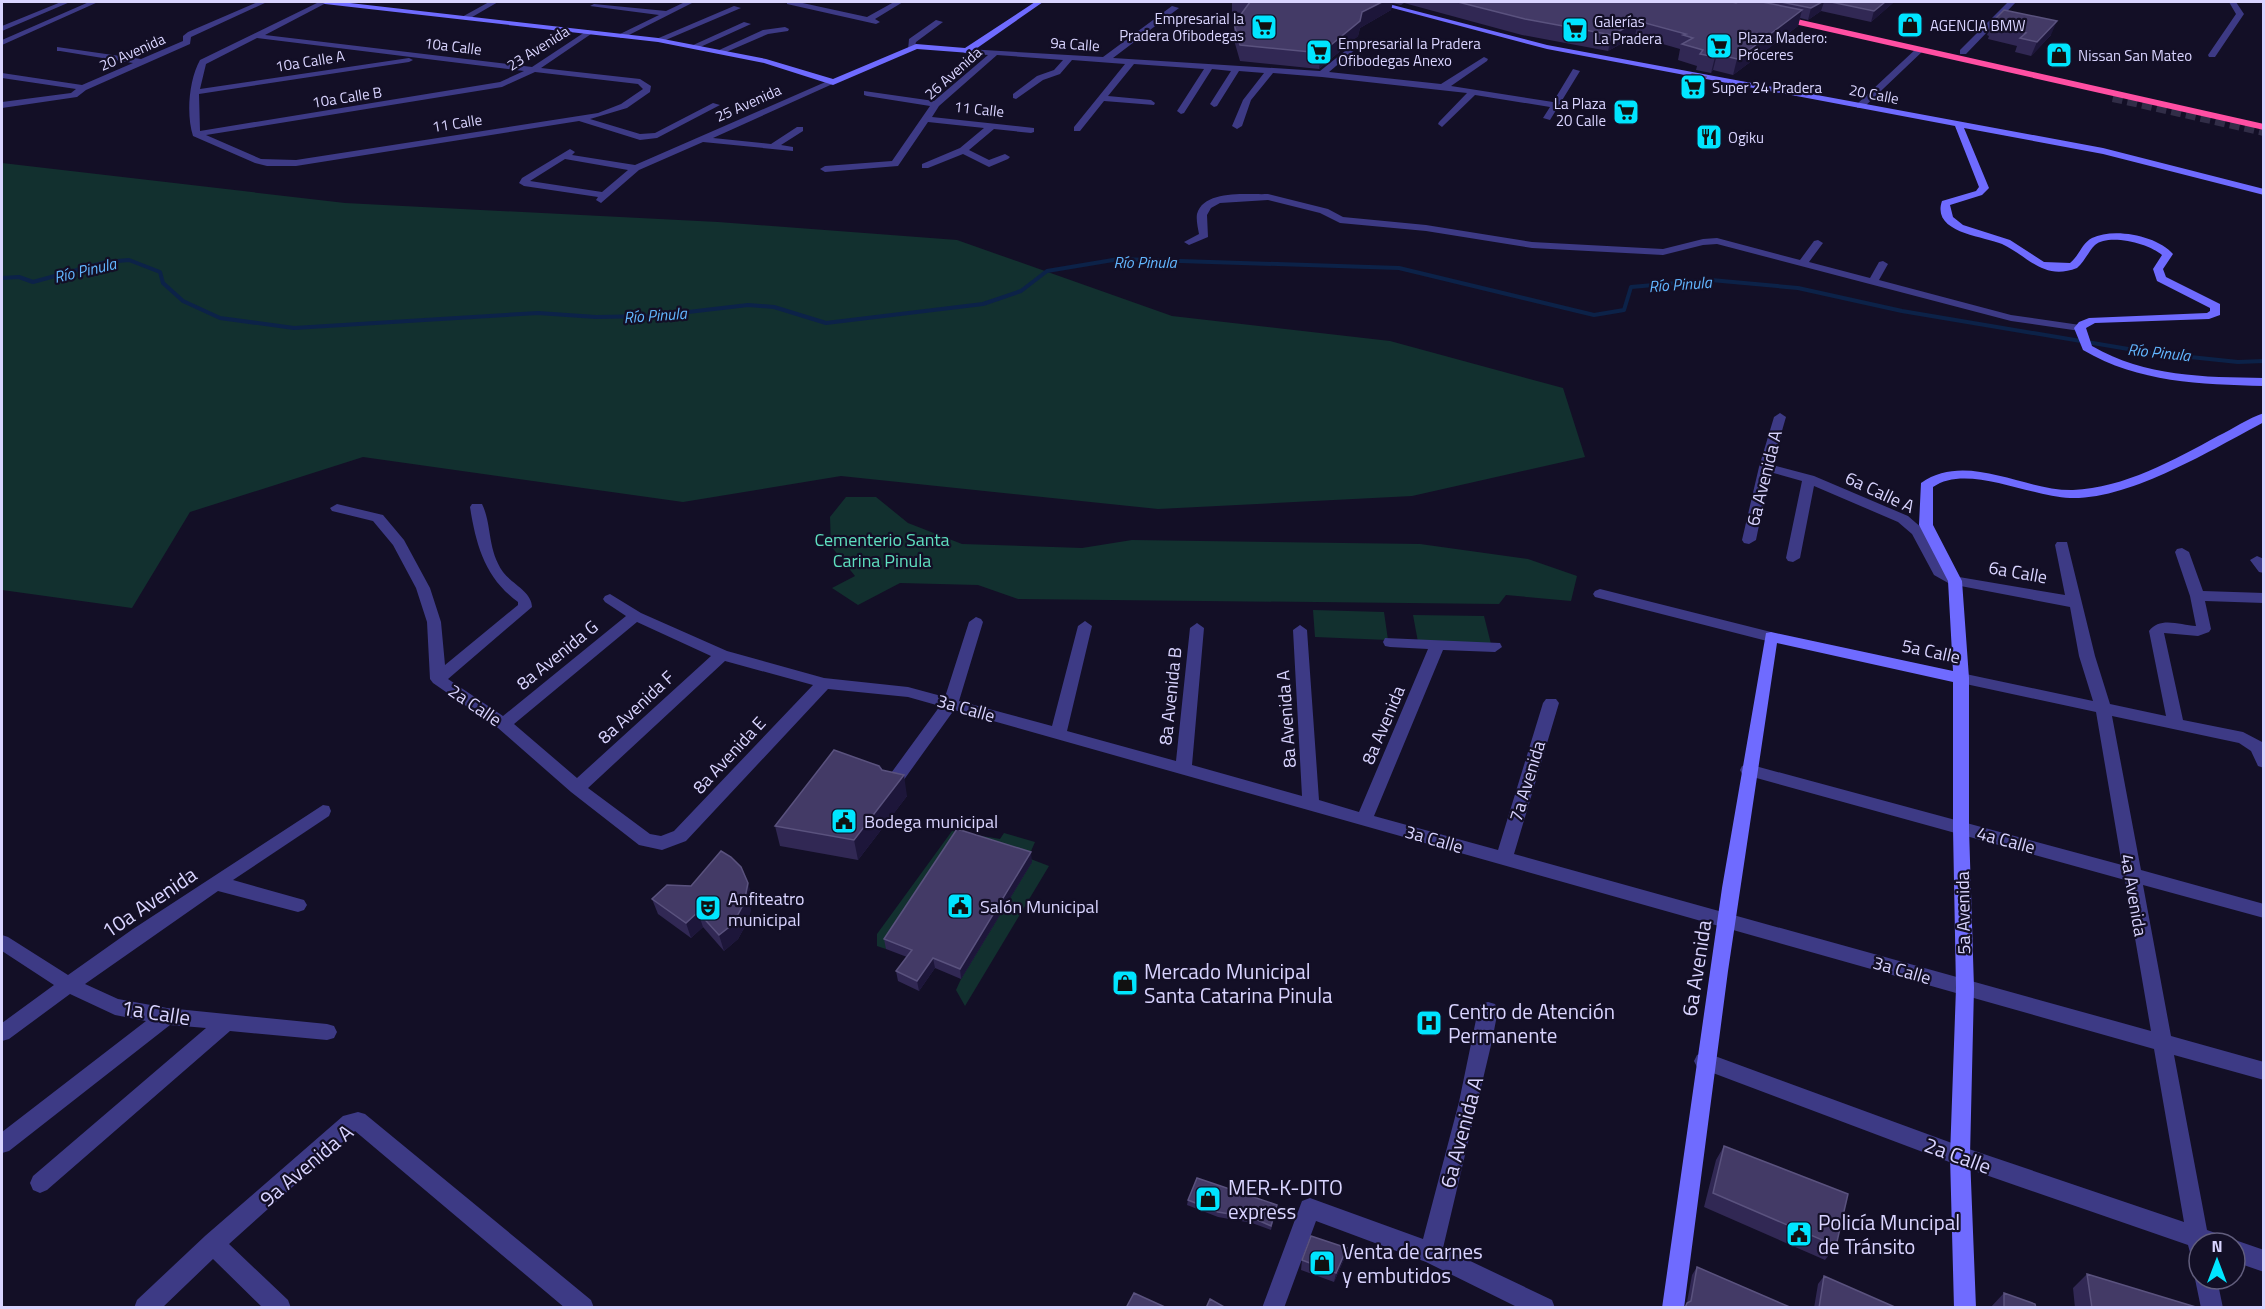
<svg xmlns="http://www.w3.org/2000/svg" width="2265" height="1309" font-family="'Titillium Web',sans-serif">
<rect width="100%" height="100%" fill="#130f26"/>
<!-- green -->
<path fill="#12302f" d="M2 163 345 203 718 222 957 240 1172 316 1390 341 1563 388 1585 457 1412 496 1158 509 841 476 683 502 363 457 190 512 132 608 2 590Z
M846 497H876L908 523 962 544 1082 548 1132 540 1420 544 1528 559 1577 576 1571 601 1506 595 1499 604 1018 599 978 585 900 583 858 605 832 588 855 576 831 546 830 517Z
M1313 610 1384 612 1388 640 1315 637Z
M1413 615 1484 616 1491 644 1418 642Z
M952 831 1000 839 1004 833 1035 842 1028 858 1049 866 965 1006 956 990 961 979 1032 862 886 949 877 946V934Z"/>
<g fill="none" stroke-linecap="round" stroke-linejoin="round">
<!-- stream -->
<path stroke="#0c2248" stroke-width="4" d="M2 278 19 277 33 282 106 262 129 260 160 272 163 283 183 301 220 318 294 328 538 313 596 317 654 316 748 305 774 307 826 323 983 304 1021 291 1047 271 1119 259 1399 268 1594 315 1624 310 1631 287 1711 280 1798 288 1902 311 2152 353 2238 362 2264 361"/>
<!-- highway-tunnel -->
<path stroke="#312d47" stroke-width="10" stroke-dasharray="10 5" stroke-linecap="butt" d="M2113 97 2264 131"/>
<!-- street -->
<path fill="#3d3a85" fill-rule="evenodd" d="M61 2H70L2 31V26Z
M89 2H98L2 45V40Z
M258 2H267L191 37 190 44 86 90 77 97 2 108V102L71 93 76 89 2 78V73L82 85 133 63 60 51H57V47L141 59 183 41V36L188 32Z
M319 2H328L265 35 532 67 588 30 592 32 591 34 541 68 640 79 651 86 650 92 627 108 590 119 640 134 655 133 713 103 720 105 657 138 640 140 579 121 296 166H267L255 163 193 136C186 114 189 80 200 60ZM257 38 524 71 500 82 200 131 199 94 409 62 413 60 409 58 200 89 206 64ZM535 72 638 84 643 89 621 104 598 113 296 160 261 159 206 135 502 87Z
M489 2H498L467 20 460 18Z
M685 2H694L623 38H620V34L659 15 590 6 594 4 666 11Z
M787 2H798L867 17 894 2H903L875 19 880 22 876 24 787 4Z
M2008 2H2016L1966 54H1960V50Z
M2229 2H2236L2244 14 2215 57H2209L2208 55 2236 14Z
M734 6 741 8 661 42 654 40Z
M1172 6 1179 8 1113 58 1320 71 1360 39 1364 41 1363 43 1329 72 1441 84 1484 57 1488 59 1487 61 1451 86 1553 102 1573 69 1580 71 1550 120 1543 118 1550 107 1475 95 1442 127 1438 124 1439 122 1467 93 1322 77 1273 73 1251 100 1242 126 1237 129 1232 126 1243 100 1264 73 1239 71 1217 106 1214 107 1210 104 1231 71 1212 69 1184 113 1181 114 1177 111 1204 69 1134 64 1108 96 1151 100 1155 103 1154 105 1104 101 1080 131H1074V127L1125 64 1072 60 1060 74 1043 80 1016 99 1013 98V94L1037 76 1054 70 1063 60 997 55 939 106 932 117 1034 128V132L1031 133 994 129 969 150 989 160 1005 154 1010 157 1008 159 989 167 963 154 928 168H922V164L960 148 984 128 928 122 898 166 825 172 820 169 825 166 892 161 930 106 867 96 864 95V91L934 101 988 55 964 53 963 51 967 49 1103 57Z
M936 20 943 22 916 42 914 50H908L909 39Z
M744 22 751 24 698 48 691 46Z
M785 27 789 29 788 31 768 34 724 53 717 51 763 30Z
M1918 47 1925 49 1863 108H1857V104Z
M830 80 837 82 713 138 771 144 797 127H803V131L781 145 793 147V151L703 142 639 170 601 203 596 200 598 197 524 186 519 183 522 178 570 149 575 152 572 155 635 165ZM565 159 628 170 602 192 530 181Z
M1268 194 1328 209 1343 217 1426 225 1532 242 1663 249 1703 239 1717 238 1800 260 1814 241 1818 240 1823 243 1809 262 1870 278 1879 262 1883 261 1888 264 1879 280 2011 315 2080 325 2086 328 2080 331 2011 321 1717 244 1703 245 1663 255 1532 248 1426 231 1340 223 1320 213 1268 200 1220 203 1211 208 1207 215 1208 237 1189 245 1184 242 1199 234C1198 228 1196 220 1197 214 1204 189 1248 195 1268 194Z
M1780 413 1786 417 1772 465 1814 476 1908 516 1923 529 1945 569 1959 577 2065 595 2055 545 2057 542H2067L2095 656 2110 704 2166 716 2149 631C2160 616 2180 625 2196 626L2190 596 2175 552 2177 549 2182 548 2189 552 2203 591 2264 593V603L2205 601 2211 629 2209 632 2198 636 2164 633 2183 720 2243 732 2264 743V768L2258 766 2251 751 2239 743 2112 716 2141 870 2264 904V918L2143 885 2171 1036 2264 1062V1080L2174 1055 2207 1230 2221 1235 2224 1243H2199V1259L2191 1256 2188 1245 1960 1166 1697 1067 1694 1061 1697 1055 1704 1052 1960 1146 2184 1222 2154 1049 954 710 898 788 892 790 886 788 884 784 886 780 940 706 908 697 828 689 686 841 662 850 639 845 571 792 498 728 433 683 430 679 427 622 416 588 393 545 373 521 332 511 330 508 337 504 383 515 404 540 430 588 441 622 445 665 518 605V602C485 578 476 545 470 507L472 504H482C492 524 487 549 503 572 512 584 532 592 532 607L448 679 503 716 626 616 605 602 603 599 605 596 610 594 641 613 727 651 824 678 908 687 945 697 969 622 976 617 981 619 983 622 959 701 1052 726 1078 626 1085 621 1092 626 1067 731 1176 761 1190 628 1197 623 1204 628 1192 765 1302 796 1293 630 1300 625 1307 630 1319 800 1359 812 1428 649 1390 647 1385 646 1383 642 1385 638 1500 643 1502 647 1495 652 1443 650 1374 816 1498 850 1543 703 1546 699H1556L1559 703 1514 854 2151 1031 2125 880 1742 774 1740 770 1742 766 1748 764 2122 865 2096 712 1961 683 1956 682 1953 678 1956 674 1961 673 2093 701 2079 656 2070 607 1950 584 1934 575 1912 534 1898 522 1814 486 1800 558 1793 562 1788 561 1786 558 1802 481 1770 472 1756 540 1749 544 1744 543 1742 540 1759 467 1774 417ZM637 622 711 656 577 778 514 724ZM725 661 813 685 674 831 661 836 650 834 588 788Z
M2257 556 2264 559V573L2259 572 2250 560Z
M1600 589 1771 632 1778 637 1771 642 1595 597 1593 594 1595 591Z
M323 805 329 806 331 811 329 816 233 880 304 900 307 905 304 910 298 912 218 891 85 984 118 999 167 1008 327 1024 334 1026 337 1032 334 1038 327 1040 230 1031 47 1190 40 1193 33 1190 30 1183 33 1176 206 1028 170 1025 9 1151 2 1153V1132L146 1021 115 1015 70 994 9 1039 2 1041V1023L54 985 2 951V935L8 937 68 975 133 929Z
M1488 1002 1495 1004 1498 1010 1492 1041 1443 1248 1552 1300 1555 1308H1519L1426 1262 1316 1221 1284 1308H1262L1302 1201 1310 1198 1423 1239 1459 1102 1478 1010 1481 1004Z
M358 1112 365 1114 591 1300 594 1308H565L355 1131 229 1244 288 1300 291 1308H263L213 1259 162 1308H134L137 1300 205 1236 343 1116Z
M2235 1240 2264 1250V1272L2235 1262V1243H2228Z
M2198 1271 2199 1279H2217L2223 1308H2201L2195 1279Z"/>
<!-- secondary -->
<path fill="#6f6bff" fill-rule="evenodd" d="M321 2H341L658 38 766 59 833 79 916 44 965 48 1035 2H1043L970 53 917 49 833 85 764 63 658 42 325 4Z
M1370 2H1381L1547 45 2103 148 2264 189V195L2103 154 1964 128 1989 188 1982 195 1950 205 1953 217 1963 225 2010 240 2044 262 2070 263C2079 256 2082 243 2092 238 2114 227 2158 236 2173 254L2163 269 2166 277 2220 304V315L2209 319 2095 323 2086 328 2092 346C2146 377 2203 377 2264 378V386C2200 384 2139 383 2083 350L2074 328 2079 322 2089 318 2207 313 2210 311V308L2157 281 2153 269 2162 255C2150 244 2109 233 2095 245 2088 252 2085 261 2077 268 2043 281 2028 256 2002 244 1983 236 1931 233 1942 201L1976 191 1979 187 1955 126 1547 49Z
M2264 413V422C2211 450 2130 500 2070 498 2030 497 1967 463 1933 487V525L1962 581 1969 678V829L1974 988 1970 1156 1976 1308H1954L1950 1156 1956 988 1953 829V682L1777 643 1728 971 1684 1308H1662L1722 888 1766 633 1771 632 1953 671 1948 581 1919 525 1921 483C1967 451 2023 491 2073 490 2124 488 2174 460 2218 436 2233 429 2248 418 2264 413Z"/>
<!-- highway -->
<path fill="#ff4fa3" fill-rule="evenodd" d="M1775 14 2264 124V130L1772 19V15Z"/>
</g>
<!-- wall -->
<path fill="#312854" d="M1232 2H1732L1736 3 1738 2H1894L1871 22 1821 11 1808 20 1800 18 1798 26 1733 75 1713 70 1711 73 1696 70 1697 66 1678 60 1680 49 1635 36 1608 51 1522 35 1404 3 1401 5 1392 3 1391 10 1360 28 1358 36 1319 69 1240 61 1234 40V24L1242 13 1232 12Z
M1992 22 2051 35 2031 56 2015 52 2017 46 1988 39 1989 36 1987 35Z
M1706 77 1705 81 1698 92 1683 89 1684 85Z
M882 770 907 796 858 860 780 846 775 826Z
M1032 862 961 979 935 968 919 991 898 981 896 971 907 957 886 949 884 939Z
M753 898 749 919 738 939 724 951 703 927 691 938 658 914 652 899Z
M1724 1146 1836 1246 1825 1260 1704 1207 1716 1160Z
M1188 1200 1277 1205 1271 1230 1252 1223 1218 1217 1187 1205Z
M1345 1257 1334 1282 1301 1270 1302 1260Z
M1697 1267 1792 1308H1684L1687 1302 1692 1275Z
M2087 1274 2199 1308H2075L2073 1288Z
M1824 1276 1897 1308H1814L1818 1284Z
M2004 1293 2036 1308H1990Z"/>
<!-- shaded-wall -->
<path fill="#1d163a" d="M1382 2H1393L1391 10 1360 28 1358 36 1319 69 1321 53 1362 12Z
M1822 2H1824L1821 11 1808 20 1811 8Z
M1885 2H1894L1871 22 1874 11Z
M1802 10 1798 26 1733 75 1737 59Z
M1638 21 1635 36 1608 51 1612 35Z
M2057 21 2051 35 2031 56 2037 42Z
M1717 54 1713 70 1711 73 1715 57Z
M1706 77 1705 81 1698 92 1699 88Z
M904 775 907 796 858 860 854 840Z
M1031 852 1032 862 961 979 960 969Z
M748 883 753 898 749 919 738 939 724 951 719 935Z
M698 912 703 927 691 938 686 923Z
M933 958 935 968 919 991 917 981Z
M1347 1248 1345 1257 1334 1282 1336 1273Z"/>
<!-- building -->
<path fill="#433a66" stroke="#5a527e" stroke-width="1.5" d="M1250 2H1382L1362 12 1360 21 1321 53 1240 45 1234 24Z
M1458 2H1732L1736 3 1738 2H1762L1802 10 1737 59 1717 54 1715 57 1700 54 1703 50 1682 44 1693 38 1683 35 1686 34 1638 21 1612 35 1525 19Z
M1781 2H1822L1811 8Z
M1831 2H1885L1874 11Z
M2004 10 2057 21 2037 42 2020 38 2026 33 1993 26 1996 22H1992Z
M1692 74 1706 77 1699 88 1684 85Z
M834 750 879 766 882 770 904 775 854 840 775 826Z
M957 829 1031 852 960 969 933 958 917 981 896 971 912 950 884 939Z
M721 851 731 857 741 867 748 883 744 903 733 924 719 935 698 912 686 923 652 899 667 885 691 886Z
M1724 1146 1848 1194 1836 1246 1713 1193Z
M1197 1178 1277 1205 1271 1226 1253 1218 1218 1212 1188 1200Z
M1311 1236 1347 1248 1336 1273 1302 1260Z
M1697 1267 1792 1308H1685L1687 1303 1691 1301Z
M2087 1274 2199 1308H2092Z
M1824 1276 1897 1308H1819Z
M1134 1293 1167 1308H1126Z
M2004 1293 2035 1304 2036 1308H2004Z
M1210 1299 1226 1308H1206Z"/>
<!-- icons -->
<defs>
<g id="shop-square" transform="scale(1.35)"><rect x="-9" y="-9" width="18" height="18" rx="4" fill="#00e5ff" stroke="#130f26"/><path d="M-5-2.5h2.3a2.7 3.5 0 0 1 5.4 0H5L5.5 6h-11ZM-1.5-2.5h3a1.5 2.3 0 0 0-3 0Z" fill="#111"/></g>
<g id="supermarket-square" transform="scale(1.35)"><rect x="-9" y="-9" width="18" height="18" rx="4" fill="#00e5ff" stroke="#130f26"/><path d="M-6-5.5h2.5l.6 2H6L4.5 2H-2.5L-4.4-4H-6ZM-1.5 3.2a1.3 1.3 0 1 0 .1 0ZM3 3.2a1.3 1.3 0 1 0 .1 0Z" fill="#111"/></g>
<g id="restaurant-square" transform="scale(1.35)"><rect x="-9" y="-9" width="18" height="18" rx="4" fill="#00e5ff" stroke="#130f26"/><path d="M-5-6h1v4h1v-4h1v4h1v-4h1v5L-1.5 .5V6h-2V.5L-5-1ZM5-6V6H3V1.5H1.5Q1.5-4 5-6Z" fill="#111"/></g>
<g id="civic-square" transform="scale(1.35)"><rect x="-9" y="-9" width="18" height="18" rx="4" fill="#00e5ff" stroke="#130f26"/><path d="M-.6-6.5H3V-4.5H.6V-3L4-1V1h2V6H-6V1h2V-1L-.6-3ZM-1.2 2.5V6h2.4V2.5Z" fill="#111"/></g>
<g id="theatre-square" transform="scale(1.35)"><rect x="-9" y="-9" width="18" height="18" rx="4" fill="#00e5ff" stroke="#130f26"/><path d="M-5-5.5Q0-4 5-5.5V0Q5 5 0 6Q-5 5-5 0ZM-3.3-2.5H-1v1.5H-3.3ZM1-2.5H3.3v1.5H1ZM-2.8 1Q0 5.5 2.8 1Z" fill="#111"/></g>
<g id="hospital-square" transform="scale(1.35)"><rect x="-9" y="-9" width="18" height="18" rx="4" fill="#00e5ff" stroke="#130f26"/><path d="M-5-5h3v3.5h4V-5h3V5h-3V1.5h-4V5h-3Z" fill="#111"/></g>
</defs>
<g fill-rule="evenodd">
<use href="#shop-square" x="1910" y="25"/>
<use href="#supermarket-square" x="1264" y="27"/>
<use href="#supermarket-square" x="1575" y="30"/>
<use href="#supermarket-square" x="1719" y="46"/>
<use href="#supermarket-square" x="1319" y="52"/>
<use href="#shop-square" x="2059" y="55"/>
<use href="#supermarket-square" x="1693" y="87"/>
<use href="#supermarket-square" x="1626" y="112"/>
<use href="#restaurant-square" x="1709" y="137"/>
<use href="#civic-square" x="844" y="821"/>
<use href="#civic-square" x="960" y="906"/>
<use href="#theatre-square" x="708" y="908"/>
<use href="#shop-square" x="1125" y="983"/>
<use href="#hospital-square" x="1429" y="1023"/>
<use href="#shop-square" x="1208" y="1199"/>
<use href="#civic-square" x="1799" y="1234"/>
<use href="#shop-square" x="1322" y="1263"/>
</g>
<g text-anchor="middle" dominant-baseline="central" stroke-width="4.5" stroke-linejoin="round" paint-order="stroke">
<!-- far-poi labels -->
<g font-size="15" fill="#d9d4ff" stroke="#130f26" text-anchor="start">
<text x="1244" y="18" text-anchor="end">Empresarial la<tspan x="1244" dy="17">Pradera Ofibodegas</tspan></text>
<text x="1594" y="21">Galerías<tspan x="1594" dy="17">La Pradera</tspan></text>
<text x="1930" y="25">AGENCIA BMW</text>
<text x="1738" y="37">Plaza Madero:<tspan x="1738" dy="17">Próceres</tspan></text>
<text x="1338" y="43">Empresarial la Pradera<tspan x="1338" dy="17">Ofibodegas Anexo</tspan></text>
<text x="2078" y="55">Nissan San Mateo</text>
<text x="1712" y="87">Super 24 Pradera</text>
<text x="1606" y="103" text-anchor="end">La Plaza<tspan x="1606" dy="17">20 Calle</tspan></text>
<text x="1728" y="137">Ogiku</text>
</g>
<!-- far-street labels -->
<g font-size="15" fill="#d9d4ff" stroke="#130f26">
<text transform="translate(1075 44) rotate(4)">9a Calle</text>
<text transform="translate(453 46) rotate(7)">10a Calle</text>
<text transform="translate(538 48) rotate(-32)">23 Avenida</text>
<text transform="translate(132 52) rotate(-24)">20 Avenida</text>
<text transform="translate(310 61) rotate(-9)">10a Calle A</text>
<text transform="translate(953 73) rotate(-42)">26 Avenida</text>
<text transform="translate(1874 94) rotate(11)">20 Calle</text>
<text transform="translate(347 97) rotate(-9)">10a Calle B</text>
<text transform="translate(748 103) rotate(-24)">25 Avenida</text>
<text transform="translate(979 109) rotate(6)">11 Calle</text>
<text transform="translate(457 123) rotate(-9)">11 Calle</text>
</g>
<!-- far-water labels -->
<g font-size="16" font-style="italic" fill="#62b6ff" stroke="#130f26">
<text x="1145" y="262">Río Pinula</text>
<text transform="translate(85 270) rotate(-13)">Río Pinula</text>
<text transform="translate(1680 284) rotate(-4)">Río Pinula</text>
<text transform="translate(655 315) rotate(-4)">Río Pinula</text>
<text transform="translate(2159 352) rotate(6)">Río Pinula</text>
</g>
<!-- street labels -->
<g font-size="18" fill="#d9d4ff" stroke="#130f26">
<text transform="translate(1764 478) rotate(-76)">6a Avenida A</text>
<text transform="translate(1880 492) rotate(25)">6a Calle A</text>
<text transform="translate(2018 572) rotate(10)">6a Calle</text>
<text transform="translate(1931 651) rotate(12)">5a Calle</text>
<text transform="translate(557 655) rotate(-39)">8a Avenida G</text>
<text transform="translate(1170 696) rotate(-84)">8a Avenida B</text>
<text transform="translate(475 705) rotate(34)">2a Calle</text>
<text transform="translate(636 707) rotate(-43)">8a Avenida F</text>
<text transform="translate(966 708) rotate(16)">3a Calle</text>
<text transform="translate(1286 719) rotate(-94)">8a Avenida A</text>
<text transform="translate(1383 725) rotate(-67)">8a Avenida</text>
<text transform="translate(729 755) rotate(-47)">8a Avenida E</text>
<text transform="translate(1527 781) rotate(-73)">7a Avenida</text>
<text transform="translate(1434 839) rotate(16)">3a Calle</text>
<text transform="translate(2006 840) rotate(15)">4a Calle</text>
<text transform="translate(2134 895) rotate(80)">4a Avenida</text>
<text transform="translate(1963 913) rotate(-91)">5a Avenida</text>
<text transform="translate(1902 970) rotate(16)">3a Calle</text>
</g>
<!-- park labels -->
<g font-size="18" fill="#5fe0c0" stroke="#130f26">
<text x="882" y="539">Cementerio Santa<tspan x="882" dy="21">Carina Pinula</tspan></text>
</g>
<!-- poi labels -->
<g font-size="18" fill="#d9d4ff" stroke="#130f26" text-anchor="start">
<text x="864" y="821">Bodega municipal</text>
<text x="728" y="898">Anfiteatro<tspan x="728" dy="21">municipal</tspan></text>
<text x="980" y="906">Salón Municipal</text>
</g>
<!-- near-street labels -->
<g font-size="21" fill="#d9d4ff" stroke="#130f26">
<text transform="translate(149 902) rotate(-34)">10a Avenida</text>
<text transform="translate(1696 968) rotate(-81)">6a Avenida</text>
<text transform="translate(156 1012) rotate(9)">1a Calle</text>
<text transform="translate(1461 1132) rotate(-75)">6a Avenida A</text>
<text transform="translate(1958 1155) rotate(20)">2a Calle</text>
<text transform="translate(306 1165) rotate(-40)">9a Avenida A</text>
</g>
<!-- near-poi labels -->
<g font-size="21" fill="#d9d4ff" stroke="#130f26" text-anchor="start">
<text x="1144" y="971">Mercado Municipal<tspan x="1144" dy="24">Santa Catarina Pinula</tspan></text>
<text x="1448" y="1011">Centro de Atención<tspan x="1448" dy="24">Permanente</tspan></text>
<text x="1228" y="1187">MER-K-DITO<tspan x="1228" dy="24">express</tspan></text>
<text x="1818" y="1222">Policía Muncipal<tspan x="1818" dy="24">de Tránsito</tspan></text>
<text x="1342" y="1251">Venta de carnes<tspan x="1342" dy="24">y embutidos</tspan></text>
</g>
</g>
<!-- border -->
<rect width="2265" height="1309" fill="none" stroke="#d9d4ff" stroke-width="6"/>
<!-- north arrow -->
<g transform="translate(2217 1261)"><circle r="28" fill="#130f26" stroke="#625e7d" stroke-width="1.5"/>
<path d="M0-4.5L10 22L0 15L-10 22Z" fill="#00e5ff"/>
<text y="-9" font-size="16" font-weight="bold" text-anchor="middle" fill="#d9d4ff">N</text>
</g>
</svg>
